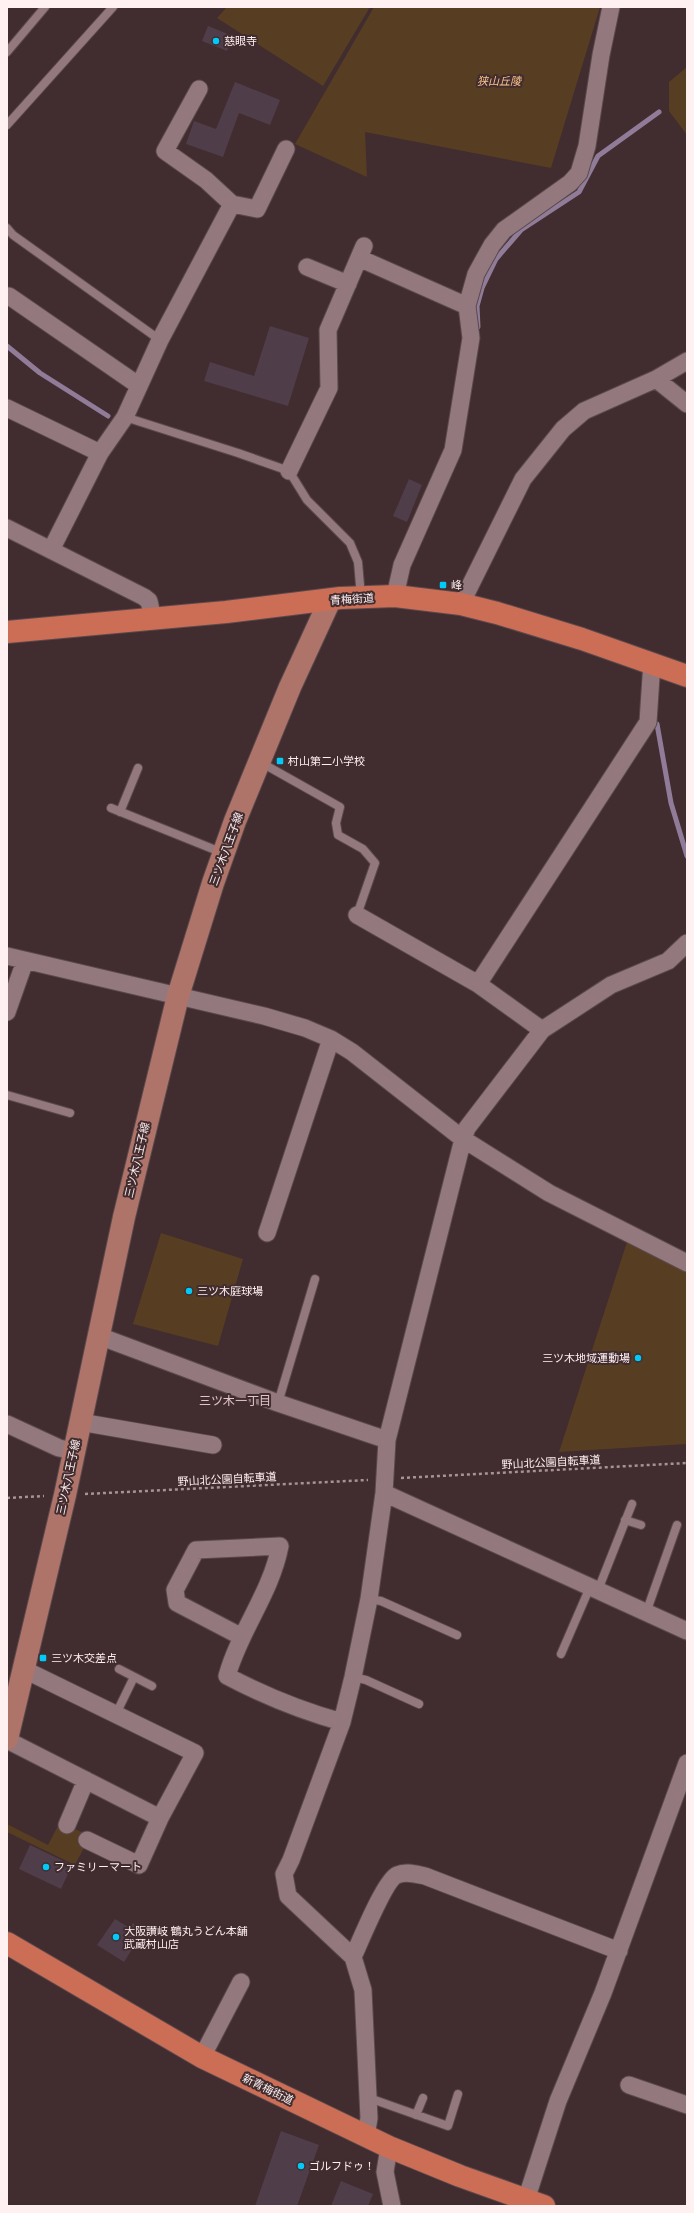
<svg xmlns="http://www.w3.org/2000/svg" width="694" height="2213" font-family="'PT Serif','Noto Sans JP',serif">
<rect width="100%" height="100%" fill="#412c2f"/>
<!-- green -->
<path fill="#573e22" d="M227 7H370L323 86 217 18Z
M374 7H600L551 168 365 132 367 177 295 144Z
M687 67V135L669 111V82Z
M161 1233 243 1259 218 1346 133 1324Z
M627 1242 687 1272V1444L559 1452Z
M60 1822 90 1836 75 1865 7 1832V1824L48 1845Z"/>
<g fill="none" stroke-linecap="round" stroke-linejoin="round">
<!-- stream -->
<path stroke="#907c98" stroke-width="5" d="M478 327 477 306 482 288 496 259 521 230 579 192 598 156 659 112
M7 346 40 373 108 416
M657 724 671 803 687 856"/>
</g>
<!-- building -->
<path fill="#503d4a" d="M208 26 233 36 227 51 202 41Z
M235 82 280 100 270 125 239 113 223 157 186 144 194 121 216 129Z
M270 326 309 338 288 406 204 381 210 362 254 376Z
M409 479 422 485 407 522 393 516Z
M30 1845 72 1865 61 1889 19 1869Z
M115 1919 130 1928 133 1923 144 1931 124 1962 97 1945Z
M281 2131 319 2145 297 2206H255Z
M341 2181 373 2194 368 2206H331Z"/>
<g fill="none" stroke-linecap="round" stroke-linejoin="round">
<!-- lane casing -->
<g stroke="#5b494c" stroke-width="10">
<path id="lane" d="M7 52 45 7
M7 125 113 7
M7 228 13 235 160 340
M125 417 238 453 289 471 307 500 350 543 358 562 361 597
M260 762 340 807 336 823 338 835 363 849 375 863 357 915
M111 808 223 853
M120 812 138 768
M7 1095 70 1113
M278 1403 315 1279
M625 1520 641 1525
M598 1590 632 1504
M369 1599 381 1601 457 1635
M646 1613 677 1525
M561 1654 590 1587
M119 1669 152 1686
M353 1677 366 1680 419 1704
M116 1714 134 1677
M369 2098 448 2126 458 2094
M416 2115 423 2098"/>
</g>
<!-- street casing -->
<g stroke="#5b494c" stroke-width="19">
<path id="street" d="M199 89 165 151 206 180 232 204 257 209 286 149
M359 258 467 306
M307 267 348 284
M9 296 138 385
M656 379 687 404
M7 408 100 453
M289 471 329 388 328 330 364 246
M7 528 144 597 149 601 153 619
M51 550 100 453 125 417 160 340 232 204
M395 596 402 565 453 450 471 338 467 306 476 274 492 245 504 230 570 183 579 173 587 146 601 55 611 7
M461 604 523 479 563 429 584 411 656 379 687 361
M357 915 478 984 542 1030
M7 956 264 1016 305 1028 331 1039 352 1052 463 1139 549 1193 687 1263
M478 984 648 722 652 662
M7 1012 25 961
M267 1233 331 1039
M99 1336 278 1403 387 1440
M80 1422 213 1445
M7 1424 59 1448 74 1451
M384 1493 687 1631
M242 1637 177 1603 175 1590 196 1550 280 1546C271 1593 240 1630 227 1676 263 1695 302 1711 342 1722
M23 1669 195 1753 160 1818 139 1865 87 1840
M7 1740 160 1818
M67 1825 86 1780
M353 1957C360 1942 385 1880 397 1875 406 1871 415 1874 425 1876L619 1951
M202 2057 241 1982
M629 2085 687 2105
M366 2136 369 2118 363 1990 353 1957 288 1896 284 1874 291 1860 342 1722 353 1677 369 1599 384 1493 387 1440 463 1139 467 1128 542 1030 611 985 668 961 687 943
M389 2147 385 2172 392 2206
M526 2200 558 2101 603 1993 687 1763"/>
</g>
<!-- secondary casing -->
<g stroke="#5b494c" stroke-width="24">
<path id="secondary" d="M7 1739 65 1495 124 1217 178 996 213 883 235 821 290 687 330 600"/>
</g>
<!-- primary casing -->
<g stroke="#5b494c" stroke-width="24">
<path id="primary" d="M7 632 226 612 340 598 395 596 461 604 497 613 582 639 687 676
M7 1943 202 2057 389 2147 460 2176 544 2206"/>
</g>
<!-- path -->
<path stroke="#a59396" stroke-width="2.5" stroke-dasharray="3 3" stroke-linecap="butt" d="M401 1478 687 1463
M85 1494 368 1480
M7 1498 44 1496"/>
<!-- lane -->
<use href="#lane" stroke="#93797d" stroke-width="8"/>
<!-- street -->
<use href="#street" stroke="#93797d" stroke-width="17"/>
<!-- secondary -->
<use href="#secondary" stroke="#af7469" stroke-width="22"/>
<!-- primary -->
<use href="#primary" stroke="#cb6e55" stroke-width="22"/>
</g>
<!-- markers -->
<g fill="#00cbf8" stroke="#412c2f" stroke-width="1.5">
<circle cx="216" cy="41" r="4"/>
<rect x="439" y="581" width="8" height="8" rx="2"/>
<rect x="276" y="757" width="8" height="8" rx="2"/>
<circle cx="189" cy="1291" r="4"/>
<circle cx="638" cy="1358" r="4"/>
<rect x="39" y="1654" width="8" height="8" rx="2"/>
<circle cx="46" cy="1867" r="4"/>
<circle cx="116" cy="1937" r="4"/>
<circle cx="301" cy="2166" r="4"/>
</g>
<g text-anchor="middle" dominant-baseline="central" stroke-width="4" stroke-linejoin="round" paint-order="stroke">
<!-- poi labels -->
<g font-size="11" fill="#fff0f2" stroke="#412c2f" text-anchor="start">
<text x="224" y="41">慈眼寺</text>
<text x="451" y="585">峰</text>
<text x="288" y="761">村山第二小学校</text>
<text x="197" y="1291">三ツ木庭球場</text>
<text x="630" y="1358" text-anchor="end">三ツ木地域運動場</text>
<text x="51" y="1658">三ツ木交差点</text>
<text x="54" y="1867">ファミリーマート</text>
<text x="124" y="1931">大阪讃岐 鶴丸うどん本舗<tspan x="124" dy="13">武蔵村山店</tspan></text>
<text x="309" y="2166">ゴルフドゥ！</text>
</g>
<!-- park labels -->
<g font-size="11" font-style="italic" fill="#fcc58b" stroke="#412c2f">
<text x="499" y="81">狭山丘陵</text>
</g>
<!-- street labels -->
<g font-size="11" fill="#fff0f2" stroke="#412c2f">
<text transform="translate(352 599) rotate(-4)">青梅街道</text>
<text transform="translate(226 849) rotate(-70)">三ツ木八王子線</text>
<text transform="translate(137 1160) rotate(-77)">三ツ木八王子線</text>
<text transform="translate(551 1462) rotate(-3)">野山北公園自転車道</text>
<text transform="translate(68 1477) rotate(-78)">三ツ木八王子線</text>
<text transform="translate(227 1479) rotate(-3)">野山北公園自転車道</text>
<text transform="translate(268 2089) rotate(26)">新青梅街道</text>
</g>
<!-- neighbourhood labels -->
<g font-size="12" fill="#e1c4c8" stroke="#412c2f">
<text x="235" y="1400">三ツ木一丁目</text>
</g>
</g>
<!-- border -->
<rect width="694" height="2213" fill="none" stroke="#fff0f2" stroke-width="16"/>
</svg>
